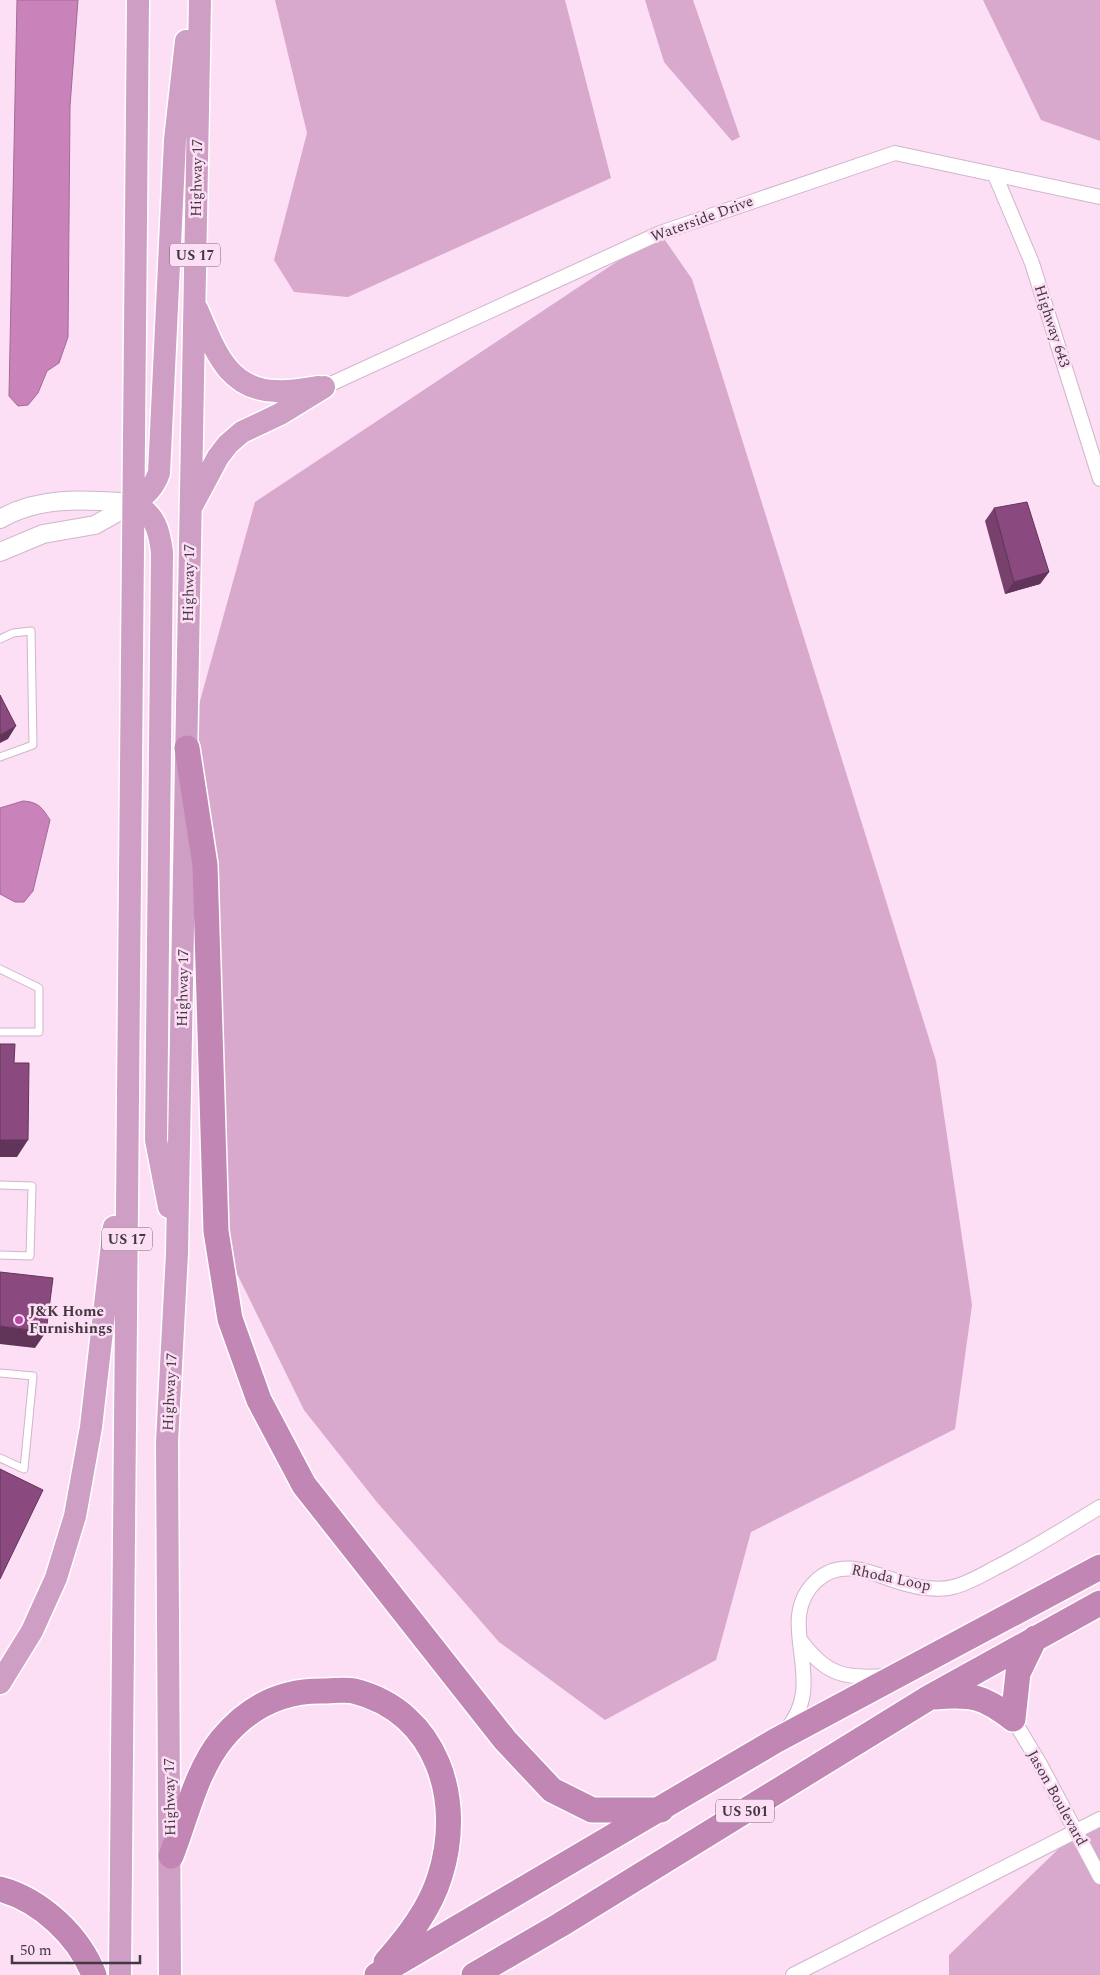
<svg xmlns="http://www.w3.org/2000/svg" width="1100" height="1975" font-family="Spectral,serif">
<rect width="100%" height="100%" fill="#fcdef5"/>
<!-- green -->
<path fill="#d8a9cd" d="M275 0H565L611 178 348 297 294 292 274 260 307 133Z
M645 0H693L740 137 732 141 664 62Z
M983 0H1100V141L1041 120Z
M660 233 692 279 936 1061 972 1305 955 1429 751 1532 716 1660 605 1720 499 1642 376 1501 304 1410 216 1231 187 748 255 502Z
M1100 1819V1975H949V1955L1076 1832Z"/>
<!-- water -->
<path fill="#c983ba" stroke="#a16c95" d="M17 0H78L70 106 68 337 59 363 47 371 38 393 28 405 18 406 9 396Z
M23 801C38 802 42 807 50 820L33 891 24 902H15L0 894V808Z"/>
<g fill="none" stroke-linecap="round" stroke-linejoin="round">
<!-- service casing -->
<g stroke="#d1b5ca" stroke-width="9">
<path id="service" d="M0 639 13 633 31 631 33 745 0 757
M0 969 39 988V1032H0
M0 1185 32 1186 30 1256 0 1255
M0 1373 33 1376 24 1469 0 1458"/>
</g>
<!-- minor casing -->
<g stroke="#d1b5ca" stroke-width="16">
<path id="minor" d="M995 175 1032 263 1100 479
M324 387 660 233 895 153 1100 197
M801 1641C826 1675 845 1679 886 1676
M1013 1719 1040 1764 1100 1877
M785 1731C831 1681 772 1623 816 1581 849 1550 889 1586 927 1588 935 1589 946 1589 953 1587 967 1584 982 1575 995 1568 1031 1550 1065 1528 1100 1507
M793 1975 1100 1819"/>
</g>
<!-- tertiary casing -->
<g stroke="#d1b5ca" stroke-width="20">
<path id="tertiary" d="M0 519C41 495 88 500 134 503
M0 552 43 534 95 525 134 503"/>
</g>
<!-- trunk casing -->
<g stroke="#fff" stroke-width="25">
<path id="trunk" d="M197 309C214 347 226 390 276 391 290 392 305 389 319 387
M134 503C155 515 159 529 162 552L156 1140 169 1207
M134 503C146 495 154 487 159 473L175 140 186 41
M193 504 218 457 228 444 242 432 280 414 324 387
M0 1683 32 1631 56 1578 75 1516 91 1427 114 1227
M120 1975 138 0
M170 1975 167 1442 177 1253 200 0"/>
</g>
<!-- motorway casing -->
<g stroke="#fff" stroke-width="28">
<path id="motorway" d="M187 748 205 865 216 1231 230 1319 259 1400 304 1485 505 1740 552 1790 592 1810H661
M935 1697C972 1694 983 1696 1013 1719
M1013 1719 1018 1673 1035 1638
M171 1856C186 1818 196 1771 222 1739 249 1706 282 1690 324 1691 333 1691 345 1689 354 1691 438 1712 464 1801 440 1876 430 1909 408 1937 386 1962
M0 1889C41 1900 79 1936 94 1975
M377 1975 775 1741 1100 1567
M474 1975 560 1925 930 1697 1100 1603"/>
</g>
<!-- service -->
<use href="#service" stroke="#fff" stroke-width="7"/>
<!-- minor -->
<use href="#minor" stroke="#fff" stroke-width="14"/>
<!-- tertiary -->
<use href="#tertiary" stroke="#fff" stroke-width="18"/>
<!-- trunk -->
<use href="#trunk" stroke="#ce9ec4" stroke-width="22"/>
<!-- motorway -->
<use href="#motorway" stroke="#c286b5" stroke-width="25"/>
</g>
<!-- wall -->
<path fill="#78406d" d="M994 508 1049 572 1040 584 1005 594 985 521Z"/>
<!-- shaded-wall -->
<path fill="#613459" d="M1049 572 1040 584 1005 594 1014 582Z
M16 726 8 739 0 743V735Z
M0 1140H28L17 1157H0Z
M0 1326 46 1332 35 1348 0 1344Z"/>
<!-- building -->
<path fill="#8b4a7f" stroke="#613459" d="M1027 502 1049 572 1014 582 994 508Z
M0 695 16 726 0 735Z
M0 1044H15L14 1063H29L28 1140H0Z
M0 1272 53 1278 46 1332 0 1326Z
M0 1469 43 1490 0 1579Z"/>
<!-- markers -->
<circle fill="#b849a6" stroke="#fcdef5" stroke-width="2" cx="19" cy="1320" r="5"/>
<g text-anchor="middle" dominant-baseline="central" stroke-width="5" stroke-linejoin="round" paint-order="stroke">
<!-- shield labels -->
<g fill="#fcdef5" stroke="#7a6976" stroke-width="1">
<rect x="170" y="243.5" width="50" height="23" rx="4"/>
<rect x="102" y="1227.5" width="50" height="23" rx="4"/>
<rect x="716" y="1799.5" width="58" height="23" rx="4"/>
</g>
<g font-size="14" font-weight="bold" fill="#433740">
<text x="195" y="255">US 17</text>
<text x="127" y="1239">US 17</text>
<text x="745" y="1811">US 501</text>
</g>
<!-- street labels -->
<g font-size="15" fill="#433740" stroke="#fcdef5">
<text transform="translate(197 178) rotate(-89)">Highway 17</text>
<text transform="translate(702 219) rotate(-20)">Waterside Drive</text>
<text transform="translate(1052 326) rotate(72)">Highway 643</text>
<text transform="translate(189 583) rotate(-89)">Highway 17</text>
<text transform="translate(183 988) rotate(-89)">Highway 17</text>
<text transform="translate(170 1392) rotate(-87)">Highway 17</text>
<text transform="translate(891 1578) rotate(12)">Rhoda Loop</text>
<text transform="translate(170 1797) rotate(-91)">Highway 17</text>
<text transform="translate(1057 1798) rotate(61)">Jason Boulevard</text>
</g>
<!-- poi labels -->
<g font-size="15" font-weight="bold" fill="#433740" stroke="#fcdef5" text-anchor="start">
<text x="29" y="1311">J&amp;K Home<tspan x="29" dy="17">Furnishings</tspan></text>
</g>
</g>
<!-- scale -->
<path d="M12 1955v8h128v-8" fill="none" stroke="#433740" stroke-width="2.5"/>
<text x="20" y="1955" font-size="15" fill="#433740" stroke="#fcdef5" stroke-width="4" paint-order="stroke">50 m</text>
</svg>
